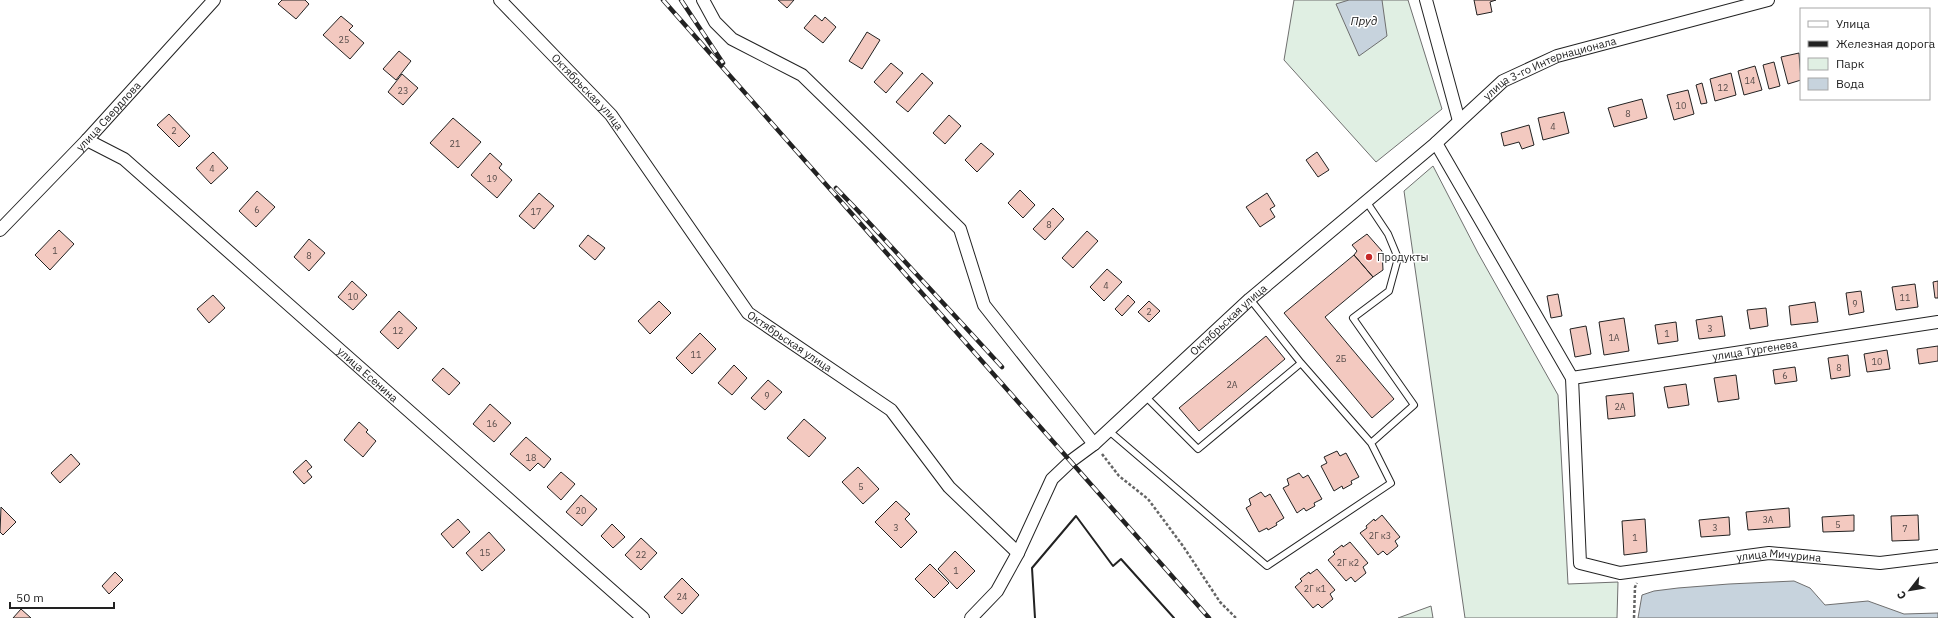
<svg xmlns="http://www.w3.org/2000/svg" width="1938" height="618" font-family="'IBM Plex Sans',sans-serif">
<rect width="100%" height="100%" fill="#fff"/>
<!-- green -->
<path fill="#e0efe3" stroke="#6f6f6f" d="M1294 0H1408L1442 109 1376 162 1284 60Z
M1433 166 1478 253 1558 395 1568 584 1618 582 1617 618H1465L1404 191Z
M1431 606 1433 618H1398Z"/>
<!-- water -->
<path fill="#c7d3dd" stroke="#6f6f6f" d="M1349 0H1382L1387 36 1359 56 1336 4Z
M1794 581 1810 588 1825 605 1868 601 1904 614 1938 613V618H1638L1642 595 1654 591 1678 588 1729 584Z"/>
<!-- building -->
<path fill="#f3c9c0" stroke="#222" d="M282 0H305L309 4 296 19 278 4Z
M778 0H794L787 8Z
M1474 0H1496L1490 2 1492 12 1477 15Z
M815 15 822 21 825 17 836 27 823 43 804 28Z
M341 16 353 26 349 30 364 43 350 59 323 35Z
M867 32 880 40 862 69 849 61Z
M399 51 411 61 396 80 383 69Z
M1799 53 1801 80 1788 84 1781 57Z
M1774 62 1780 86 1769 89 1763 65Z
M891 63 903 73 886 93 874 82Z
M1755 66 1762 90 1744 95 1738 71Z
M922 73 933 83 908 112 896 102Z
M1731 73 1736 95 1715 101 1710 79Z
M402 74 418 88 403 105 388 92Z
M1702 83 1707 103 1701 104 1696 85Z
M1688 90 1694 114 1674 120 1667 95Z
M1642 99 1647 118 1614 127 1608 108Z
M1564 112 1569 133 1543 140 1538 118Z
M169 114 190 136 179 147 157 125Z
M949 115 961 126 945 144 933 133Z
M453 118 481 142 458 168 430 143Z
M1529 125 1534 145 1522 149 1519 142 1504 146 1501 133Z
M981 143 994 154 977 172 965 160Z
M213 152 228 168 211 184 196 168Z
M1317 152 1329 170 1318 177 1306 160Z
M490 153 502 164 499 168 512 180 497 198 471 175Z
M1020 190 1035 205 1023 218 1008 203Z
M257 191 275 207 256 227 239 211Z
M539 193 554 206 534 229 519 216Z
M1267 193 1275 206 1270 209 1275 217 1260 227 1246 207Z
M1053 208 1064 219 1045 240 1033 229Z
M59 230 74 244 50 270 35 255Z
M1087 231 1098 241 1073 268 1062 258Z
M1367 234 1382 251 1383 270 1373 277 1354 255 1357 251 1352 245Z
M588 235 605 248 595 260 579 246Z
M309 239 325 253 309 271 294 257Z
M1354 255 1373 277 1325 317 1394 399 1372 418 1284 313Z
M1107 269 1122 282 1104 301 1090 287Z
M352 281 367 295 353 310 338 297Z
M1938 281V298H1935L1933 282Z
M1915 284 1918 307 1896 310 1892 287Z
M1861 291 1864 312 1849 315 1846 293Z
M1558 294 1562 316 1551 318 1547 296Z
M213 295 225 308 209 323 197 309Z
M1128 295 1135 302 1122 316 1115 309Z
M659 301 671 313 650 334 638 321Z
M1149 301 1160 311 1149 322 1138 312Z
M1815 302 1818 322 1791 325 1789 306Z
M1766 308 1768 326 1750 329 1747 310Z
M399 311 417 328 398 349 380 332Z
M1722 316 1725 336 1699 339 1696 320Z
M1624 318 1629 351 1604 355 1599 322Z
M1676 322 1678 341 1658 344 1655 325Z
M1586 326 1591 354 1575 357 1570 329Z
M700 333 716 349 692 374 676 358Z
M1266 336 1285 359 1199 431 1179 408Z
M1938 346V361L1919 364 1917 349Z
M1887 350 1890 369 1867 372 1864 354Z
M1848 355 1850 376 1831 379 1828 358Z
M734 365 747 378 732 395 718 383Z
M1795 367 1797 381 1775 384 1773 370Z
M443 368 460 383 449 395 432 380Z
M1736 375 1739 399 1718 402 1714 378Z
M768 380 782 392 765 410 751 398Z
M1686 384 1689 405 1668 408 1664 387Z
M1633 393 1635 416 1608 419 1606 396Z
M490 404 511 423 494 442 473 424Z
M804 419 826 438 809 457 787 438Z
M359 422 368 430 366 432 376 441 363 457 344 440Z
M526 437 551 459 544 468 538 463 530 471 510 454Z
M1337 451 1340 456 1346 453 1359 477 1351 481 1352 484 1343 489 1342 486 1334 491 1321 466 1327 463 1324 457Z
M71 454 80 464 60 483 51 473Z
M306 460 312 467 307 471 312 477 304 484 293 472Z
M858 467 879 489 863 504 842 482Z
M561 472 575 484 561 500 547 487Z
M1299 473 1303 478 1308 475 1322 499 1314 503 1315 506 1306 511 1304 508 1297 513 1283 488 1289 485 1287 479Z
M1261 492 1265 497 1270 494 1284 518 1276 523 1277 525 1268 530 1267 528 1259 532 1246 508 1251 505 1249 499Z
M581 495 597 509 582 526 566 512Z
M896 501 910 514 905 519 917 532 901 548 875 522Z
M1 507 16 522 3 535 0 532Z
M1789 508 1790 527 1748 530 1746 512Z
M1382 515 1400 537 1395 541 1398 546 1387 555 1383 551 1378 555 1360 533 1367 528 1366 526 1374 519 1375 521Z
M1854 515V531L1823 532 1822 517Z
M1918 515 1919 540 1892 541 1891 516Z
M1729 517 1730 535 1701 537 1699 520Z
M458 519 470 532 453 548 441 534Z
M1645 519 1647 552 1624 555 1622 521Z
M612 524 625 537 613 548 601 536Z
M489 532 505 550 482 571 466 553Z
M641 538 657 553 641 570 625 555Z
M1350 542 1368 563 1363 567 1366 573 1355 582 1351 577 1346 581 1328 560 1335 554 1333 552 1342 545 1343 547Z
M955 551 975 571 957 589 938 569Z
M930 564 949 583 934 598 915 579Z
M1317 569 1335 590 1330 594 1333 599 1322 608 1318 604 1313 608 1295 587 1302 581 1300 579 1309 572 1310 574Z
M115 572 123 580 109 594 102 586Z
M682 578 699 595 682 614 664 597Z
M21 609 31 618H13Z"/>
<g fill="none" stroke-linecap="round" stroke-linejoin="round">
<!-- lane casing -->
<g stroke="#222" stroke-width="8">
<path id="lane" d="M1250 299 1301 363 1371 443 1414 405 1353 318 1389 291 1398 258 1388 234 1366 201
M1145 396 1198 449 1301 363
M1109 431 1267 566 1391 483 1371 443"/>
</g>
<!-- street casing -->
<g stroke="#222" stroke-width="14">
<g id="street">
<path id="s1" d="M500 0 611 115 748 313 891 410 949 487 1018 553"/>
<path d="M703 0 715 22 732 39 802 75 960 229 984 305 1094 444"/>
<path d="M1426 0 1459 121"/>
<path id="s2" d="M87 140 124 159 643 618"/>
<path id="s3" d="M1436 143 1572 378 1580 563 1620 573 1769 553 1880 563 1938 556"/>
<path id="s4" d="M0 230 87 140 214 0"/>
<path id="s5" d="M1572 378 1938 322"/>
<path id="s6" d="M971 618 997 591 1018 553 1052 479 1071 461 1094 444 1250 299 1436 143 1503 81 1557 56 1768 0"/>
</g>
</g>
<!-- path -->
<path stroke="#646464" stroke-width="2.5" stroke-dasharray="3 2" stroke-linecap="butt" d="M1102 454 1119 476 1148 499 1183 546 1220 602 1236 618
M1634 618 1635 587 1637 583"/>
<!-- lane -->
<use href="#lane" stroke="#fff" stroke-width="6"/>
<!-- street -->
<use href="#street" stroke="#fff" stroke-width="12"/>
<!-- rail casing -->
<g stroke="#222" stroke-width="4.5">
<path id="rail" d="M663 0 1209 618
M681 0 723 63
M836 188 862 215 1002 367"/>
</g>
<!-- rail -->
<use href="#rail" stroke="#fff" stroke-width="3" stroke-dasharray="9" stroke-linecap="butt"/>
<!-- wall -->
<path stroke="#222" stroke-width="2" d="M1035 618 1032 568 1076 516 1113 566 1121 559 1174 618"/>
</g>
<!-- markers -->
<circle fill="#c62828" stroke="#fff" stroke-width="1.5" cx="1369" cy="257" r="4"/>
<g text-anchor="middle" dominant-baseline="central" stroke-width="3" stroke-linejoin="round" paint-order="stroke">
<!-- number labels -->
<g font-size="9" fill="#564c4a">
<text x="344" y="39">25</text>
<text x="1750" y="80">14</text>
<text x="1723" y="87">12</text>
<text x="403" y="90">23</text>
<text x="1681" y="105">10</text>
<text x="1628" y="113">8</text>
<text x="1553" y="126">4</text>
<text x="174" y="130">2</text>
<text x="455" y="143">21</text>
<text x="212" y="168">4</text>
<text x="492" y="178">19</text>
<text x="257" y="209">6</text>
<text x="536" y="211">17</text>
<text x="1049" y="224">8</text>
<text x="55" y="250">1</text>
<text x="309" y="255">8</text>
<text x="1106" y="285">4</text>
<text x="353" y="296">10</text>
<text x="1905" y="297">11</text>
<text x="1855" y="303">9</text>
<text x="1149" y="311">2</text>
<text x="1710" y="328">3</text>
<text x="398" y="330">12</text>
<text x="1667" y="333">1</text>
<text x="1614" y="337">1А</text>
<text x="696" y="354">11</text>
<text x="1341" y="358">2Б</text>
<text x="1877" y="361">10</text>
<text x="1839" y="367">8</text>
<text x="1785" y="375">6</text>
<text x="1232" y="384">2А</text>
<text x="767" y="395">9</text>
<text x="1620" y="406">2А</text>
<text x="492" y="423">16</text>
<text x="531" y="457">18</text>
<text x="861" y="486">5</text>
<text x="581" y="510">20</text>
<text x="1768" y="519">3А</text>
<text x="1838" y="524">5</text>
<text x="896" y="527">3</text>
<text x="1715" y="527">3</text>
<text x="1905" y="528">7</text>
<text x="1380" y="535">2Г к3</text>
<text x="1635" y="537">1</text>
<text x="485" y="552">15</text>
<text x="641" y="554">22</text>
<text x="1348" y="562">2Г к2</text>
<text x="956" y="570">1</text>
<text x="1315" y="588">2Г к1</text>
<text x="682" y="596">24</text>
</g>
<!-- street labels -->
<g font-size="11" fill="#222" stroke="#fff">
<text stroke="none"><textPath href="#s6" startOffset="812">улица 3-го Интернационала</textPath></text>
<text stroke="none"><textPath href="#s1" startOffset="127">Октябрьская улица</textPath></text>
<text stroke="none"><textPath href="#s4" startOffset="157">улица Свердлова</textPath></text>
<text stroke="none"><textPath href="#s6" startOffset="400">Октябрьская улица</textPath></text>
<text stroke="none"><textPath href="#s1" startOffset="451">Октябрьская улица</textPath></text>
<text stroke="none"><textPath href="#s5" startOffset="185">улица Тургенева</textPath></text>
<text stroke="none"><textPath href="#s2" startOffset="367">улица Есенина</textPath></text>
<text stroke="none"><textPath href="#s3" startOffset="658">улица Мичурина</textPath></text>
</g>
<!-- poi labels -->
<g font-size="11" fill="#222" stroke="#fff" text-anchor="start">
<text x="1377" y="257">Продукты</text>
</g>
<!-- water labels -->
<g font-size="12" font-style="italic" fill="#222" stroke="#fff">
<text x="1364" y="20">Пруд</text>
</g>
</g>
<!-- legend -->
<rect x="1800" y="8" width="130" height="92" fill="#ffffff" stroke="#a7a7a7"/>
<rect x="1808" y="21" width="20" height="6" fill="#ffffff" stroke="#a7a7a7"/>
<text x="1836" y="28" font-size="12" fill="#222222">Улица</text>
<rect x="1808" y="41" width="20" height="6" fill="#222222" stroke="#a7a7a7"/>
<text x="1836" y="48" font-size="12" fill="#222222">Железная дорога</text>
<rect x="1808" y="58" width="20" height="12" fill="#e0efe3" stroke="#a7a7a7"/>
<text x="1836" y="68" font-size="12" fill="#222222">Парк</text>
<rect x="1808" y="78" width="20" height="12" fill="#c7d3dd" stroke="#a7a7a7"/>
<text x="1836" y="88" font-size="12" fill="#222222">Вода</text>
<!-- north arrow -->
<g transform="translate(1910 590) rotate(239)" stroke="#ffffff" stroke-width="3" paint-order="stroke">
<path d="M0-3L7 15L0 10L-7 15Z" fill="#222222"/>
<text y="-6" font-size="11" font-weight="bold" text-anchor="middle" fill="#222222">С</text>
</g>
<!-- scale -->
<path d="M10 602v6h104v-6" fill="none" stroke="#222222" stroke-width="2"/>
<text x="16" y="602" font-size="12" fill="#222222" stroke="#ffffff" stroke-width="3" paint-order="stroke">50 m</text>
</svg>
